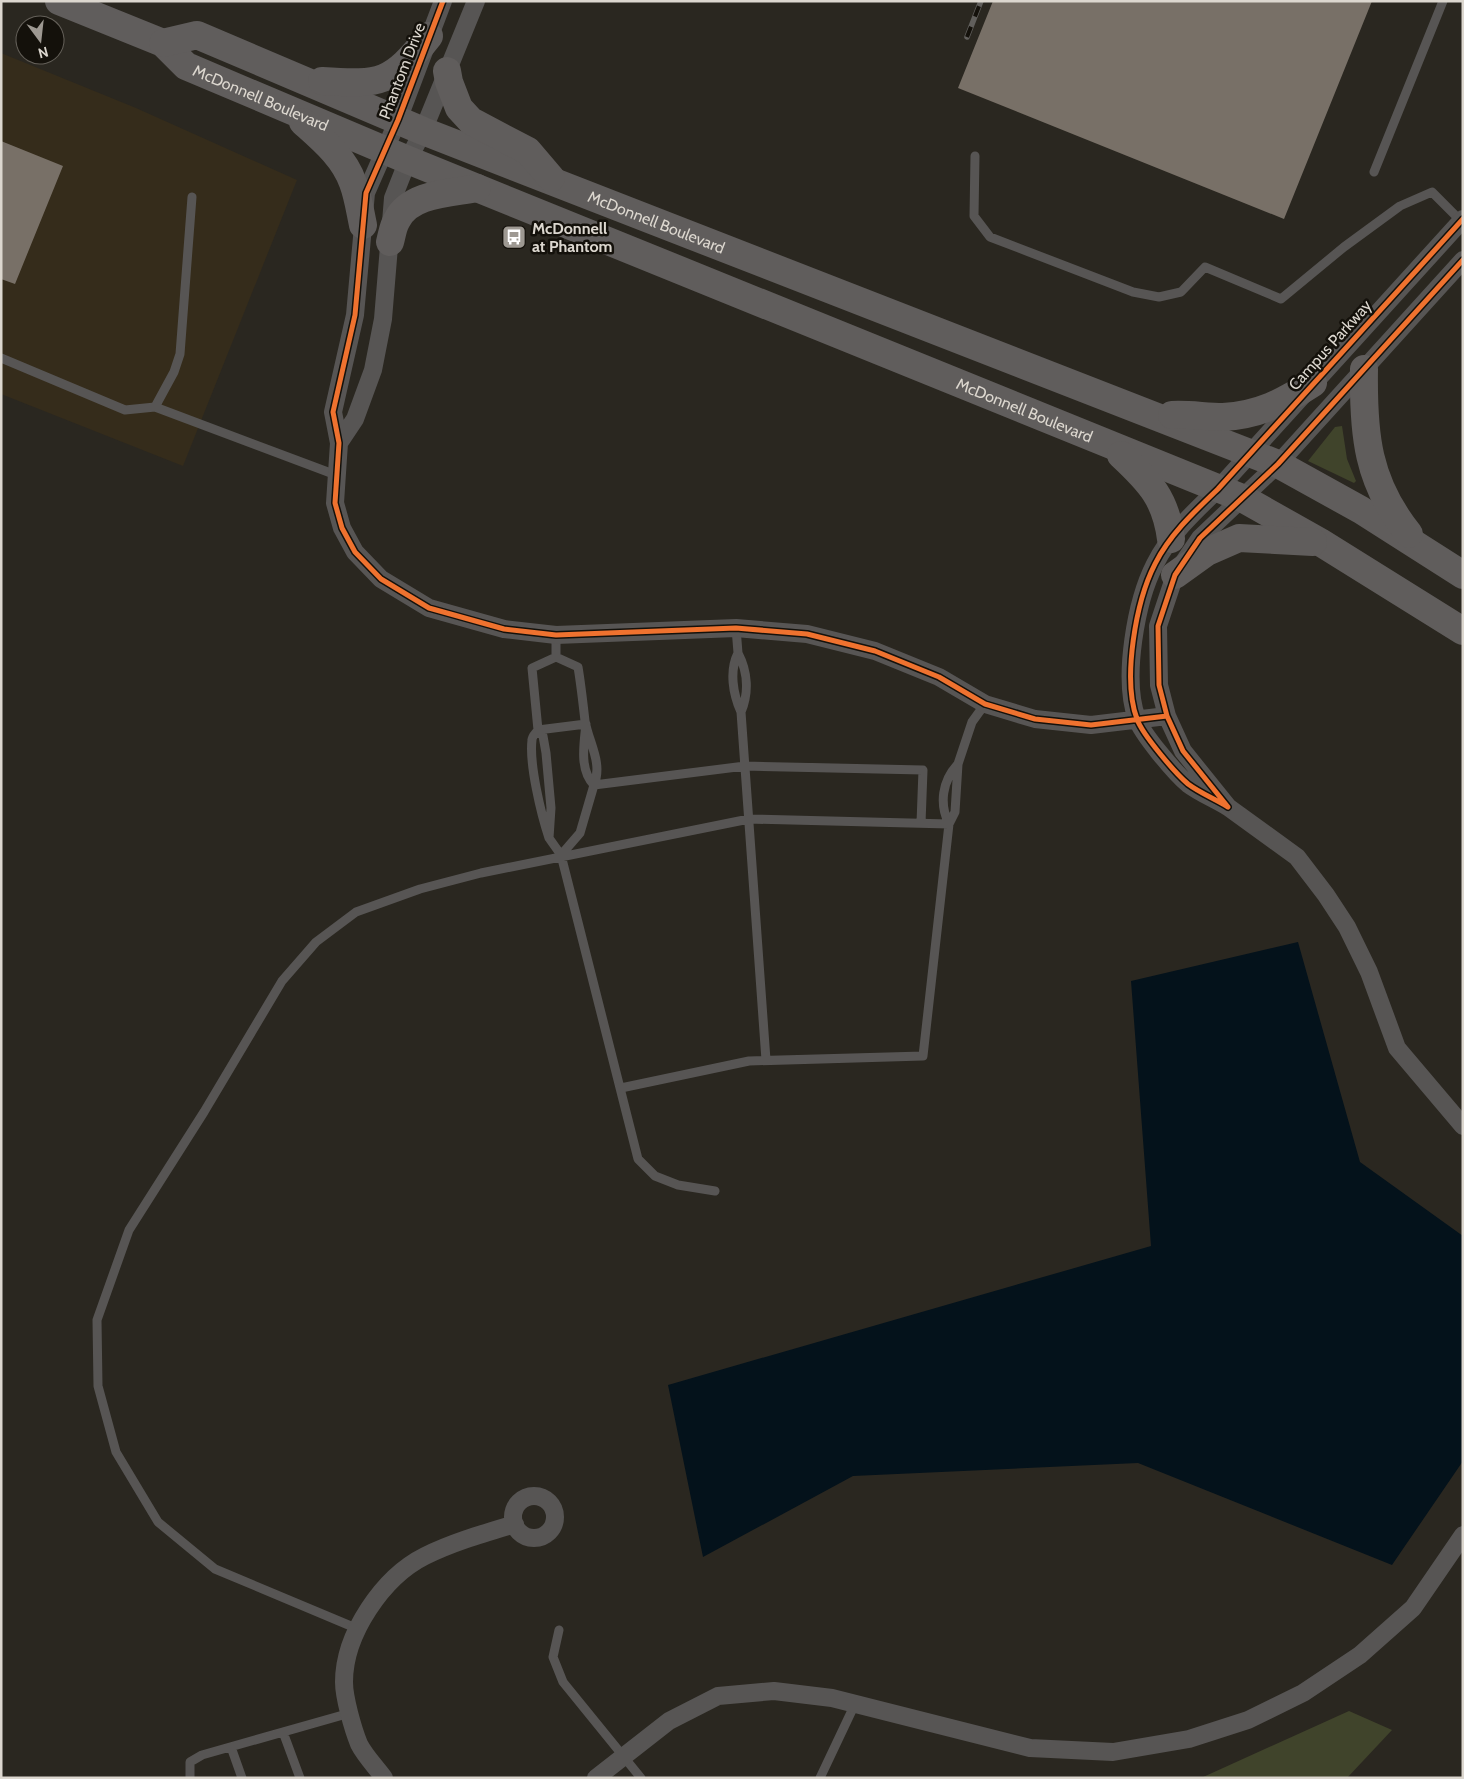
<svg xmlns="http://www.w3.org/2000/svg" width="1464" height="1779" font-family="Cabin,sans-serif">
<rect width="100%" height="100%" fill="#2a2720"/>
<!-- built -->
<path fill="#352c1b" d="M1 53 136 108 297 180 183 466 1 394Z"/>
<!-- green -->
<path fill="#40442b" d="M1342 426 1347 459 1356 481 1354 483 1308 461 1335 427Z
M1349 1711 1392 1730 1347 1778H1201Z"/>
<!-- water -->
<path fill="#04121b" d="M1298 942 1360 1162 1463 1236V1461L1392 1565 1138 1463 853 1476 703 1557 668 1385 1151 1246 1131 981Z"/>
<!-- building -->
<path fill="#787067" d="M993 1H1372L1284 219 958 88Z
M1 141 63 166 15 284 1 279Z"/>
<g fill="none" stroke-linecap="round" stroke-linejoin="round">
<!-- service -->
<path stroke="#575554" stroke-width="9" d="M975 156 974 216 990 237 1133 292 1159 297 1181 292 1205 267 1281 299 1344 247 1400 206 1432 192 1461 221
M1374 172 1443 1
M192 197 180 354 174 372 155 407 336 475
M1 358 125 410 155 407
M736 628 738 653
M738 653C748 672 749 693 741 712 733 694 729 671 738 653Z
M556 657 532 668 538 730 543 736 546 753 551 808 549 838 561 855
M556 657V635
M741 712 766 1060
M958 764 955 812 949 824C939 804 942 781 958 764Z
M958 764 972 722 985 704
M549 838C541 814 529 764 532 740 532 736 536 733 538 730L586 724C584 743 579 770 594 785 603 763 589 743 585 721 583 703 581 685 578 667L556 657
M715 1191 678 1185 655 1176 638 1159 561 855 580 833 594 785 745 766 923 770 921 823
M358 1629 215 1569 158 1522 116 1452 98 1386 97 1320 129 1230 204 1112 282 981 316 942 356 912 420 889 481 873 749 819 949 824 923 1056 749 1061 621 1088
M559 1630 553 1657 563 1682 641 1778
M283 1732 300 1778
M231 1747 242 1778
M190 1778V1762L202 1755 350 1713
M820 1778 855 1704"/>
<!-- minor -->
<path stroke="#575554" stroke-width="18" d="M443 1 398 120 366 193 355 315 333 412 339 443 335 503 342 528 355 552 381 579 429 608 504 629 556 635 736 628 807 634 875 651 939 677 985 704 1035 719 1091 725 1167 716
M1463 219 1218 489C1195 511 1170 534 1155 564 1136 601 1122 679 1137 719 1142 734 1175 773 1188 784 1200 793 1215 799 1228 807L1183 751 1167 716 1159 685 1158 626 1175 575 1200 538 1278 464 1463 260
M339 443 355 419 373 370 383 319 393 198 408 160 423 131 476 1
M1228 807 1297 857 1326 895 1347 927 1369 972 1397 1048 1463 1126
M513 1517a21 21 0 1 1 42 0a21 21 0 1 1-42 0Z
M384 1778C376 1767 365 1756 359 1744 353 1729 344 1698 344 1682 344 1634 383 1577 425 1556 453 1542 485 1533 515 1524
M596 1778 669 1721 718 1696 774 1691 832 1698 1030 1748 1113 1752 1189 1739 1248 1720 1303 1693 1360 1655 1413 1608 1463 1535"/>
<!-- primary -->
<g stroke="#605d5c" stroke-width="28">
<path id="s1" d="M59 1 163 43 186 66 408 160 1242 498 1320 542 1463 631"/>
<path id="s2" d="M163 43 197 35 423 131 1278 464 1361 510 1463 575"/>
<path d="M447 71 449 82 459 108 471 121 528 151 551 178"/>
<path d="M322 81C382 85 392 83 429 36"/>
<path d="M303 122C322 139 344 157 353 183 358 196 360 211 363 225"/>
<path d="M390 242C392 235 393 226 397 220 410 193 452 193 477 188"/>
<path d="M1364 369C1363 434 1367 482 1409 534"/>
<path d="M1172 415C1189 414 1206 417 1223 417 1259 415 1284 402 1313 383"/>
<path d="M1121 455C1150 482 1166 499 1171 539"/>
<path d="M1175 575 1207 552 1239 538 1313 542"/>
</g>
<!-- rail casing -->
<g stroke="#615f5c" stroke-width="5.5">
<path id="rail" d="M967 37 981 1"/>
</g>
<!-- rail -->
<use href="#rail" stroke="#14110b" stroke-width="4" stroke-dasharray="11" stroke-linecap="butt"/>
<!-- cycleway casing -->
<g stroke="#14110b" stroke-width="8">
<path id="cycleway" d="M443 1 398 120 366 193 355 315 333 412 339 443 335 503 342 528 355 552 381 579 429 608 504 629 556 635 736 628 807 634 875 651 939 677 985 704 1035 719 1091 725 1167 716
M1463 219 1218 489C1195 511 1170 534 1155 564 1136 601 1122 679 1137 719 1142 734 1175 773 1188 784 1200 793 1215 799 1228 807L1183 751 1167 716 1159 685 1158 626 1175 575 1200 538 1278 464 1463 260"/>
</g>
<!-- cycleway -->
<use href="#cycleway" stroke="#ef722f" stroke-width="5"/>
</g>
<!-- icons -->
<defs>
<g id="bus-square" transform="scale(1.25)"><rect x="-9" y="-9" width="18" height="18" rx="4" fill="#9e9992" stroke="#14110b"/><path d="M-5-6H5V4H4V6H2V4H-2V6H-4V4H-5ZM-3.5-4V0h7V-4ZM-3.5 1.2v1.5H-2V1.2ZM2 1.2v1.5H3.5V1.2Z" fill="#fff"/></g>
</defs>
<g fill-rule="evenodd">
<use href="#bus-square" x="514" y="237"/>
</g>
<g text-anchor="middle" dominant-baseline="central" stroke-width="5" stroke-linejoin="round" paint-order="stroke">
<!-- street labels -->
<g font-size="16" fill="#dcd7cf" stroke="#14110b">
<text transform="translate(402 71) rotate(-69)">Phantom Drive</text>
<text stroke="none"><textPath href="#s1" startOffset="226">McDonnell Boulevard</textPath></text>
<text stroke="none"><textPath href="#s2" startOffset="531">McDonnell Boulevard</textPath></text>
<text transform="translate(1330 345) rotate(-48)">Campus Parkway</text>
<text stroke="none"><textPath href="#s1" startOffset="1051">McDonnell Boulevard</textPath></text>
</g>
<!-- poi labels -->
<g font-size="16" font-weight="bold" fill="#dcd7cf" stroke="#14110b" text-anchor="start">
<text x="532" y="228">McDonnell<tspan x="532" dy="18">at Phantom</tspan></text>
</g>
</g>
<!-- border -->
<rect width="1464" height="1779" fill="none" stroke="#dcd7cf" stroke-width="5"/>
<!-- north arrow -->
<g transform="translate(40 40) rotate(165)"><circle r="24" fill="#14110b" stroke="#646059"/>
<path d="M0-4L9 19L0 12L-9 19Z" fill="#9e9992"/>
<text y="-8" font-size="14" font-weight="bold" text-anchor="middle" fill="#dcd7cf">N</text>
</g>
</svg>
